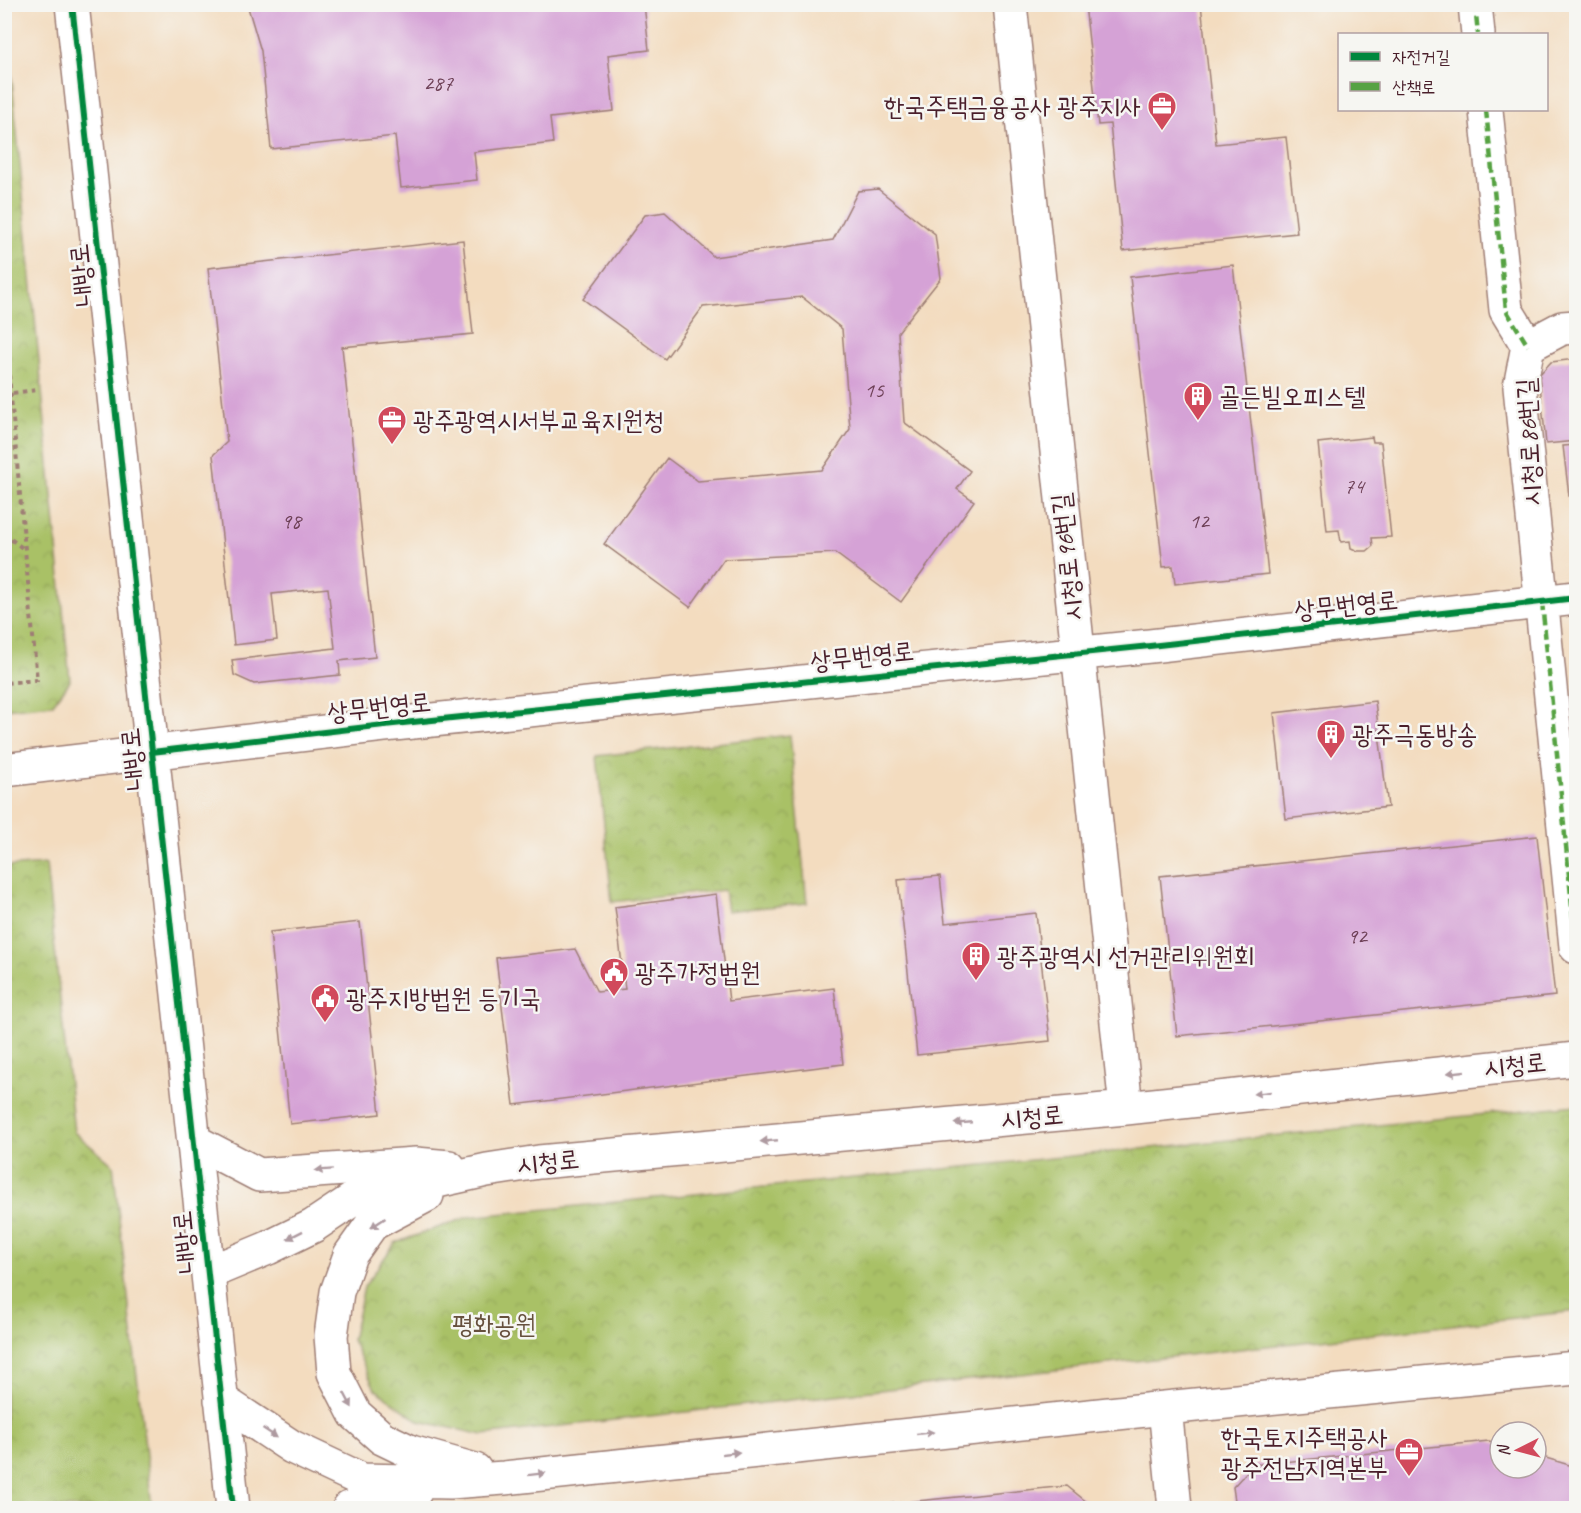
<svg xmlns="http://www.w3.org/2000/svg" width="1581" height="1513" font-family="Caveat,'Poor Story',sans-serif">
<defs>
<pattern id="park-crowns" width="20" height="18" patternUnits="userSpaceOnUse" patternTransform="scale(1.5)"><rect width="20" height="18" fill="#a9c166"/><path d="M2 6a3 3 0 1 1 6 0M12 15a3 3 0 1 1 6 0" fill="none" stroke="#93a559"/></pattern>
</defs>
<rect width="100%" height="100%" fill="#f6f6f2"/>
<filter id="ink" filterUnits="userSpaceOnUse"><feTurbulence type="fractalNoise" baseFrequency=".0167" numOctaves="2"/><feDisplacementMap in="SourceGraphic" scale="12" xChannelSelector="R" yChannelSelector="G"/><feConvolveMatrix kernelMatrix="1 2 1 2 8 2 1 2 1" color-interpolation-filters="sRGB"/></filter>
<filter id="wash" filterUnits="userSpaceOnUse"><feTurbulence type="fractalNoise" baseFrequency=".008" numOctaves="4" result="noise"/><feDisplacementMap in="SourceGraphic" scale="24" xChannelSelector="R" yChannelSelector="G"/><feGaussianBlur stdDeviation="1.35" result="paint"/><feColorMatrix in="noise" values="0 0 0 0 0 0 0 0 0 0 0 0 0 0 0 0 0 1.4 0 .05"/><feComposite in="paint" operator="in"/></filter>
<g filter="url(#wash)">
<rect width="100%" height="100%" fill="#f3dcbf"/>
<!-- park -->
<path fill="url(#park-crowns)" stroke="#7a7048" stroke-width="1.5" d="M5 9 70 681 53 704 5 709Z
M790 735 807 903 727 911 724 890 612 902 597 756Z
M46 864 74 1132 113 1165 152 1508H5V867Z
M1576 1105V1311L483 1435 419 1421 375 1389 352 1340 364 1287 395 1243 468 1217Z"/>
<g id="blocks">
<!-- building -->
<path fill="#d5a2d6" d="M247 4H644L649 50 608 55 614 111 550 118 553 143 474 152 477 180 401 188 395 136 271 149 261 51Z
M1085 4H1201L1216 144 1286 137 1297 233 1123 251 1110 124 1098 125Z
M878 189 935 234 941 278 898 332 904 422 970 471 957 489 974 501 901 602 835 553 724 559 690 607 604 544 667 458 698 481 822 470 850 429 842 329 802 297 703 307 665 359 583 299 645 215 665 212 714 257 833 240 858 191Z
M463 240 473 334 342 347 375 657 339 661 340 675 254 684 234 675 232 660 335 648 328 588 272 594 277 640 234 645 213 455 227 442 208 268Z
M1233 265 1268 574 1175 584 1173 566 1163 567 1130 277Z
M1576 359V441L1546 444 1539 375 1551 362Z
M1372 437 1373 442H1381L1391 537 1372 538 1373 546 1367 551H1358L1351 548 1350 541 1341 542 1339 530 1327 531 1318 443Z
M1576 445V496H1569L1563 446Z
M1375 701 1388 807 1286 819 1274 713Z
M1537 836 1555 996 1177 1036 1160 876Z
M940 876 945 923 1036 913 1050 1041 917 1055 898 880Z
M716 894 729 1001 834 988 843 1064 514 1105 496 958 575 949 597 992 625 989 615 907Z
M360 922 380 1114 290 1124 270 932Z
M1489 1441 1500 1444V1468H1536V1455L1576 1467V1508H1236L1233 1487 1253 1465Z
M1067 1486 1094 1508H857V1507Z"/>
</g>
</g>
<g filter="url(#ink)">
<use href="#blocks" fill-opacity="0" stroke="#9e7e75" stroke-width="1.5"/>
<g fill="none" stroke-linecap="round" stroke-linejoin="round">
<!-- minor casing -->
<g stroke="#9e7e75" stroke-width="36">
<path id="minor" d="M72 4 233 1508
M1010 4 1126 1108
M1475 4 1478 34
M1486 110 1506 310 1528 346 1520 387 1576 947
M1528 346 1562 328 1576 327
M4 770 384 725 1150 646 1576 598
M194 1141 259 1175 416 1164 449 1167
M427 1195 372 1224 350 1255 337 1292 331 1336 334 1373 355 1414 382 1438 411 1452 475 1470
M208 1273 268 1248 313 1226 352 1200 487 1170 539 1162 1126 1108 1576 1059
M221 1400 292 1447 362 1480 450 1482 504 1478 1165 1408 1576 1368
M1165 1408 1175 1508
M349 1508 415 1492"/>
</g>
<!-- path -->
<path stroke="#9e7e75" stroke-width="4" stroke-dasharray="4.5 4.5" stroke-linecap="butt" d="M4 228 11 227
M4 321 37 680 4 683
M4 394 37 390
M4 534 25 550"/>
<!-- minor -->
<use href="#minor" stroke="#fff" stroke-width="33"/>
<!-- quiet -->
<path stroke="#56a243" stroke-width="4.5" stroke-dasharray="9 4.5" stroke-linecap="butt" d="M1475 4 1478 34
M1486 110 1506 310 1528 346
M1542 602 1576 947"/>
<!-- cycleway casing -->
<g stroke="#f6f6f2" stroke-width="10">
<path id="cycleway" d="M72 4 233 1508
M152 752 384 725 1150 646 1576 598"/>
</g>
<!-- cycleway -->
<use href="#cycleway" stroke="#00873e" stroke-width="6"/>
</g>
<!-- one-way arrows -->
<defs><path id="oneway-solid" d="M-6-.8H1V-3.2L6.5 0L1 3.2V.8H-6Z" transform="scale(1.5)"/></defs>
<g fill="#ae9aa0">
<use href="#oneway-solid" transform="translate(1456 1072) rotate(174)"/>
<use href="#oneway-solid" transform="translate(1262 1093) rotate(174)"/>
<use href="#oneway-solid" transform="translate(963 1123) rotate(175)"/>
<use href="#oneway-solid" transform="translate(769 1141) rotate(175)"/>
<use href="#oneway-solid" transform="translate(324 1170) rotate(176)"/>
<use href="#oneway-solid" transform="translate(378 1223) rotate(146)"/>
<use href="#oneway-solid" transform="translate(295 1235) rotate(153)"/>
<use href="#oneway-solid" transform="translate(348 1400) rotate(62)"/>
<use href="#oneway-solid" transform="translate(270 1433) rotate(34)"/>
<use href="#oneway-solid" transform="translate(925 1433) rotate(-6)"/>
<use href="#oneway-solid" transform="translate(731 1453) rotate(-6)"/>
<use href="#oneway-solid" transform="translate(537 1474) rotate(-7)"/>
</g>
</g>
<!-- icons -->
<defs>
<g id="office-pin" transform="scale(1.5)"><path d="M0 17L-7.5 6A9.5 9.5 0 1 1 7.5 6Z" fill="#d1495b" stroke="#f6f6f2"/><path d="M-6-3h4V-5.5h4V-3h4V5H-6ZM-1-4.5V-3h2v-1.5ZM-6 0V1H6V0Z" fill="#fff"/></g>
<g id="building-pin" transform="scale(1.5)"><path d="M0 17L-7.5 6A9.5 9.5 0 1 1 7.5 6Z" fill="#d1495b" stroke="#f6f6f2"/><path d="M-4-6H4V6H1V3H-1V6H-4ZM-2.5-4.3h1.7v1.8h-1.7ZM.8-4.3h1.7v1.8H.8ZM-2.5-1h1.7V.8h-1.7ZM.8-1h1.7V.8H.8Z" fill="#fff"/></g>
<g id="civic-pin" transform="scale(1.5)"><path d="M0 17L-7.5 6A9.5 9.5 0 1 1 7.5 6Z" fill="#d1495b" stroke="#f6f6f2"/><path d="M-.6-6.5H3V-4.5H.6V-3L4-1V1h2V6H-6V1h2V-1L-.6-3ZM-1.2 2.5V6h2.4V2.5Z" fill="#fff"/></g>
</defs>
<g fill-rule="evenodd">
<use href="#office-pin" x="1162" y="106"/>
<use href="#building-pin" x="1198" y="396"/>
<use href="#office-pin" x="392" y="420"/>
<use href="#building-pin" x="1331" y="734"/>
<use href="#building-pin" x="976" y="956"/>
<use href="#civic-pin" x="614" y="972"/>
<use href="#civic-pin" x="325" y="998"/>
<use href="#office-pin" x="1409" y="1452"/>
</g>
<g text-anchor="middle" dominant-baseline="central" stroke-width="5" stroke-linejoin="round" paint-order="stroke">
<!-- number labels -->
<g font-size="22" fill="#6d4056">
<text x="438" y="83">287</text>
<text x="874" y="390">15</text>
<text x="1354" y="486">74</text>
<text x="291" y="521">98</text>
<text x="1199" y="521">12</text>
<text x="1357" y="936">92</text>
</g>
<!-- poi labels -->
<g font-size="26" fill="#4a1f2b" stroke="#f6f6f2" text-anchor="start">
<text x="1141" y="106" text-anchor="end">한국주택금융공사 광주지사</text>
<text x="1219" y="396">골든빌오피스텔</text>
<text x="413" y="420">광주광역시서부교육지원청</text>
<text x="1352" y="734">광주극동방송</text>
<text x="997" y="956">광주광역시 선거관리위원회</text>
<text x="635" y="972">광주가정법원</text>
<text x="346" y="998">광주지방법원 등기국</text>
<text x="1388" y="1437" text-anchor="end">한국토지주택공사<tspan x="1388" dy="30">광주전남지역본부</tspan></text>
</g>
<!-- street labels -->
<g font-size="26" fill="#4a1f2b" stroke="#f6f6f2">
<text transform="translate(82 275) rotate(-96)">내방로</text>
<text transform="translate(1529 442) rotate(-93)">시청로86번길</text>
<text transform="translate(1067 557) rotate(-96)">시청로96번길</text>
<text transform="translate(1346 605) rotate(-6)">상무번영로</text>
<text transform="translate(862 656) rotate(-6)">상무번영로</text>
<text transform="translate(379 707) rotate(-6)">상무번영로</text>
<text transform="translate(133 759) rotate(-96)">내방로</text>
<text transform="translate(1515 1065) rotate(-6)">시청로</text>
<text transform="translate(1032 1117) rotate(-5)">시청로</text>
<text transform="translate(548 1162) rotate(-6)">시청로</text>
<text transform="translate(185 1242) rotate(-96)">내방로</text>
</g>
<!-- park labels -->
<g font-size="26" fill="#66503d" stroke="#f6f6f2">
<text x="494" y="1324">평화공원</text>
</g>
</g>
<!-- margin -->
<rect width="1581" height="1513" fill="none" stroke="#f6f6f2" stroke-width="24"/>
<!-- legend -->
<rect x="1338" y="33" width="210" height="78" fill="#f6f6f2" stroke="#b1a0a2" stroke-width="1.5"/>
<rect x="1350" y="52" width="30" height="9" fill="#00873e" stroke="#b1a0a2" stroke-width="1.5"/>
<text x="1392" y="63" font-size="18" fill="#4a1f2b">자전거길</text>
<rect x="1350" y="82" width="30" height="9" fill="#56a243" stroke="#b1a0a2" stroke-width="1.5"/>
<text x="1392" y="93" font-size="18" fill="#4a1f2b">산책로</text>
<!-- north arrow -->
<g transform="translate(1518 1450) rotate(264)"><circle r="28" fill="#f6f6f2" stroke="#b1a0a2" stroke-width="1.5"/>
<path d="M0-4.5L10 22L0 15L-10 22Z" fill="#d1495b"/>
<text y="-9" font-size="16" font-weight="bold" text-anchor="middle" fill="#4a1f2b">N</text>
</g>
</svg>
